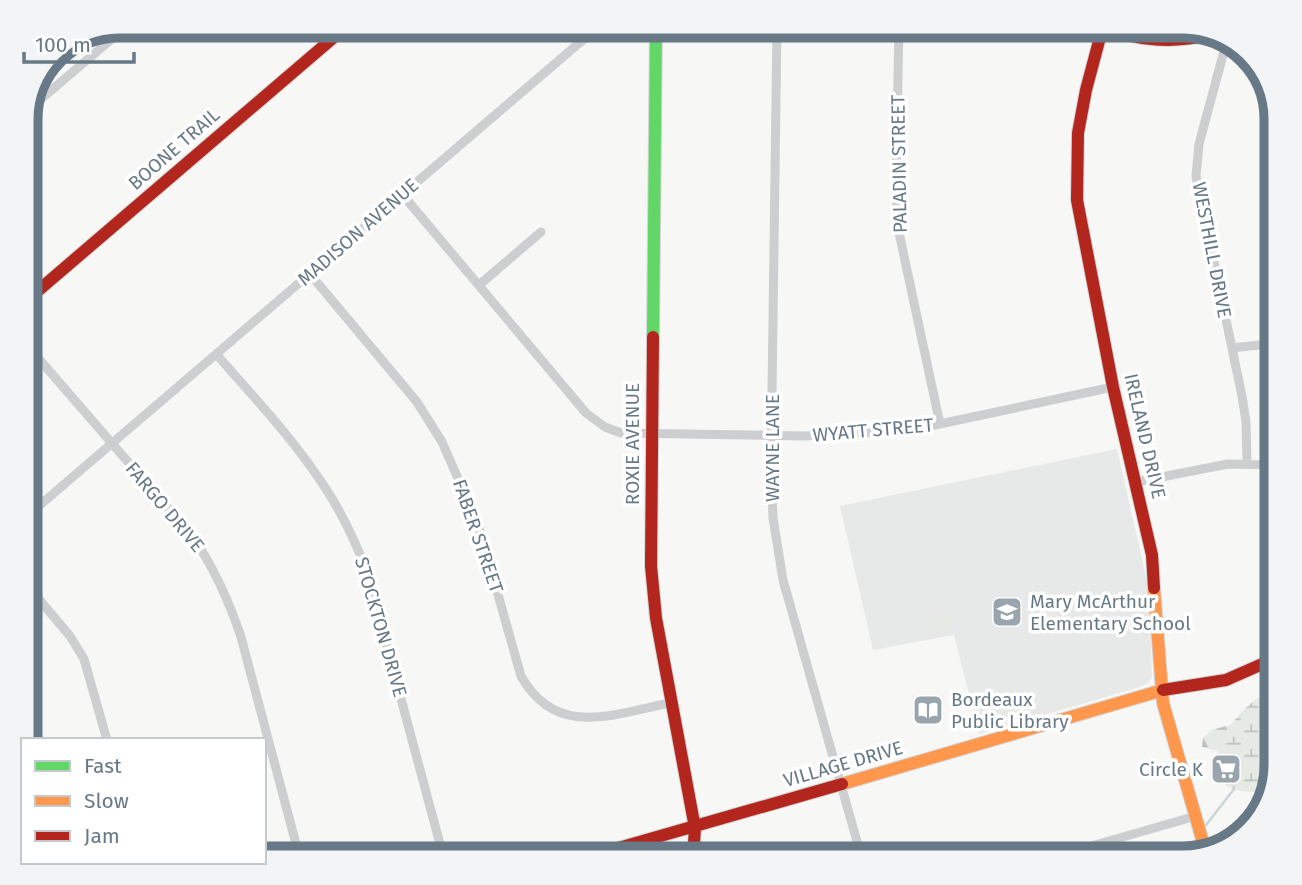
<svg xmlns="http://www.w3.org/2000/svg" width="1302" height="885" font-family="'Fira Sans',sans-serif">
<defs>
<pattern id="forest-firs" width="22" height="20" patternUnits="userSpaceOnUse" patternTransform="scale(1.75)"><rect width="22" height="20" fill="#e6eae4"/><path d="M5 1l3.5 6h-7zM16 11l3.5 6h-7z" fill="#bec2be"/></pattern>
<pattern id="wetland-marsh" width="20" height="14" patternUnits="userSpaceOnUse" patternTransform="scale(1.75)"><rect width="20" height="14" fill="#e6eae4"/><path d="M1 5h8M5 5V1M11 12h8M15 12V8" fill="none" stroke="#bec2be"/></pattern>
</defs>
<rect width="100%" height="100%" fill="#f7f7f6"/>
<!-- built -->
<path fill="#e7e8e8" d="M1117 449 1149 590 1152 676 1149 682 1140 687 979 734 954 635 873 650 840 506Z"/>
<!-- forest -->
<path fill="url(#forest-firs)" d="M1276 712V766L1272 778 1236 749 1213 750 1202 747 1203 737 1212 730Z"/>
<!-- wetland -->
<path fill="url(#wetland-marsh)" d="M1276 685V766L1268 791C1250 794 1216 792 1215 766 1215 753 1227 732 1234 721 1245 706 1261 695 1276 685Z"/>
<!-- green -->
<path fill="#e6eae4" d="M939 611 947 615 950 623 945 631 933 633 926 630 925 620 930 613Z"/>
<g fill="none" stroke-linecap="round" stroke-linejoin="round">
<!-- stream -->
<path stroke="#ccd5d6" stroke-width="2.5" d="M1203 829 1234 789
M1180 859 1198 837"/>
<!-- fast casing -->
<g stroke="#d4d5d6" stroke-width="14">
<path id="fast" d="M653 337 656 26"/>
</g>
<!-- slow casing -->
<g stroke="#d4d5d6" stroke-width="14">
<path id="slow" d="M1154 588 1163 703 1206 853
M842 784 1163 690"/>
</g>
<!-- jam casing -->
<g stroke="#d4d5d6" stroke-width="14">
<path id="jam" d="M1103 26 1086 90 1078 133 1077 200 1113 387 1152 555 1154 588
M1103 27C1139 42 1173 43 1211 35
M26 301 347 26
M653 337 651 566 656 618 695 828 693 859
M1163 690 1226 680 1276 658
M580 859 842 784"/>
</g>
<!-- street -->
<path stroke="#cccecf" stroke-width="9" d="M777 26 771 466 773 518 783 580 862 859
M899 26 896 179 898 228 940 424
M1227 40 1199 144 1196 176 1242 396 1246 422 1247 463
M28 110 127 26
M402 194 586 413 605 427 621 433 804 436 883 432 921 428 1113 387
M310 274 417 402 442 442 478 524 521 676C556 739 614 714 670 703
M479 285 541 232
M26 344 193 537C214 568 229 601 241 637L300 859
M1232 348 1276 343
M216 354C254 397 295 441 326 489 343 515 356 543 367 572L444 859
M1136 482 1228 464 1276 465
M26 517 578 44 590 35 608 26
M26 584 70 636 84 659 107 740
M1046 859 1196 816"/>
<!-- fast -->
<use href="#fast" stroke="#63d668" stroke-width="12"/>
<!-- slow -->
<use href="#slow" stroke="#ff974d" stroke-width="12"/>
<!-- jam -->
<use href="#jam" stroke="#b3261e" stroke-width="12"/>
</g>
<!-- icons -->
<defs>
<g id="school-square" transform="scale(1.575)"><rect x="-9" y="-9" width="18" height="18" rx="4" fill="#99a5ad" stroke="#fff"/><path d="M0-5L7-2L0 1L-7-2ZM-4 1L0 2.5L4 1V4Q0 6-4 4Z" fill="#fff"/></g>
<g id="library-square" transform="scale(1.575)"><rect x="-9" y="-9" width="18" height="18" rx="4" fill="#99a5ad" stroke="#fff"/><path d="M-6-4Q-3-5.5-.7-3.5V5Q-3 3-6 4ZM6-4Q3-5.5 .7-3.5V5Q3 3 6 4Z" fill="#fff"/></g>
<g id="supermarket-square" transform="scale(1.575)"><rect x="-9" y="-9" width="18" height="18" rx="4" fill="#99a5ad" stroke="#fff"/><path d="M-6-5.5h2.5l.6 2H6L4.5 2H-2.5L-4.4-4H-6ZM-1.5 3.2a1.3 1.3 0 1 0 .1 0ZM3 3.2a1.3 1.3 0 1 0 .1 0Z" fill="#fff"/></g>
</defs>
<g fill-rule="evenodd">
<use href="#school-square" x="1007" y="612"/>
<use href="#library-square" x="928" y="710"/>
<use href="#supermarket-square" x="1226" y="769"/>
</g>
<g text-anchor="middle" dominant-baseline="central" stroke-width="7" stroke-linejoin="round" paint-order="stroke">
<!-- street labels -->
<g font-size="19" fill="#677986" stroke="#fff">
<text transform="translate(174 149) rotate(-41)">BOONE TRAIL</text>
<text transform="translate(899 164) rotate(-91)">PALADIN STREET</text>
<text transform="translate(358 232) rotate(-41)">MADISON AVENUE</text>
<text transform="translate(1212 250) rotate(79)">WESTHILL DRIVE</text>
<text transform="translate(873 430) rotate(-5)">WYATT STREET</text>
<text transform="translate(1145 436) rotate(77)">IRELAND DRIVE</text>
<text transform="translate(632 444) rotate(-90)">ROXIE AVENUE</text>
<text transform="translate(772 448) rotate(-90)">WAYNE LANE</text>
<text transform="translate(165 507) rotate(50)">FARGO DRIVE</text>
<text transform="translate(478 536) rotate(71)">FABER STREET</text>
<text transform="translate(381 627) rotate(74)">STOCKTON DRIVE</text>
<text transform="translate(843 764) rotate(-16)">VILLAGE DRIVE</text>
</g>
<!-- poi labels -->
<g font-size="19" fill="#677986" stroke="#fff" text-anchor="start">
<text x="1030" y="601">Mary McArthur<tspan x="1030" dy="22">Elementary School</tspan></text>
<text x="951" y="699">Bordeaux<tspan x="951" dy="22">Public Library</tspan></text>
<text x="1203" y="769" text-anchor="end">Circle K</text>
</g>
</g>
<!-- crop -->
<path d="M0 0H1302V885H0ZM119 38H1183A81 81 0 0 1 1264 119V765A81 81 0 0 1 1183 846H119A81 81 0 0 1 38 765V119A81 81 0 0 1 119 38Z" fill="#f3f4f5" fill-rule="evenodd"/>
<path fill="none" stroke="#677986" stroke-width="9" d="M119 38H1183A81 81 0 0 1 1264 119V765A81 81 0 0 1 1183 846H119A81 81 0 0 1 38 765V119A81 81 0 0 1 119 38Z"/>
<!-- legend -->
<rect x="21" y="738" width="245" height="126" fill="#ffffff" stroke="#c2c9cf" stroke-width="2"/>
<rect x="35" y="761" width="35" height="10" fill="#63d668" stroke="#c2c9cf" stroke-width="2"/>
<text x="84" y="773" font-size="21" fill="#677986">Fast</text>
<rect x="35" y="796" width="35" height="10" fill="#ff974d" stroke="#c2c9cf" stroke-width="2"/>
<text x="84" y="808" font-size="21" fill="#677986">Slow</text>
<rect x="35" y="831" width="35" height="10" fill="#b3261e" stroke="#c2c9cf" stroke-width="2"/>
<text x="84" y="843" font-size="21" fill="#677986">Jam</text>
<!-- scale -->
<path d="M24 52v10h110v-10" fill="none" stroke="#677986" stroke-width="3.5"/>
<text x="35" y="52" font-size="21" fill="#677986" stroke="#ffffff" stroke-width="5" paint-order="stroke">100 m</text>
</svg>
